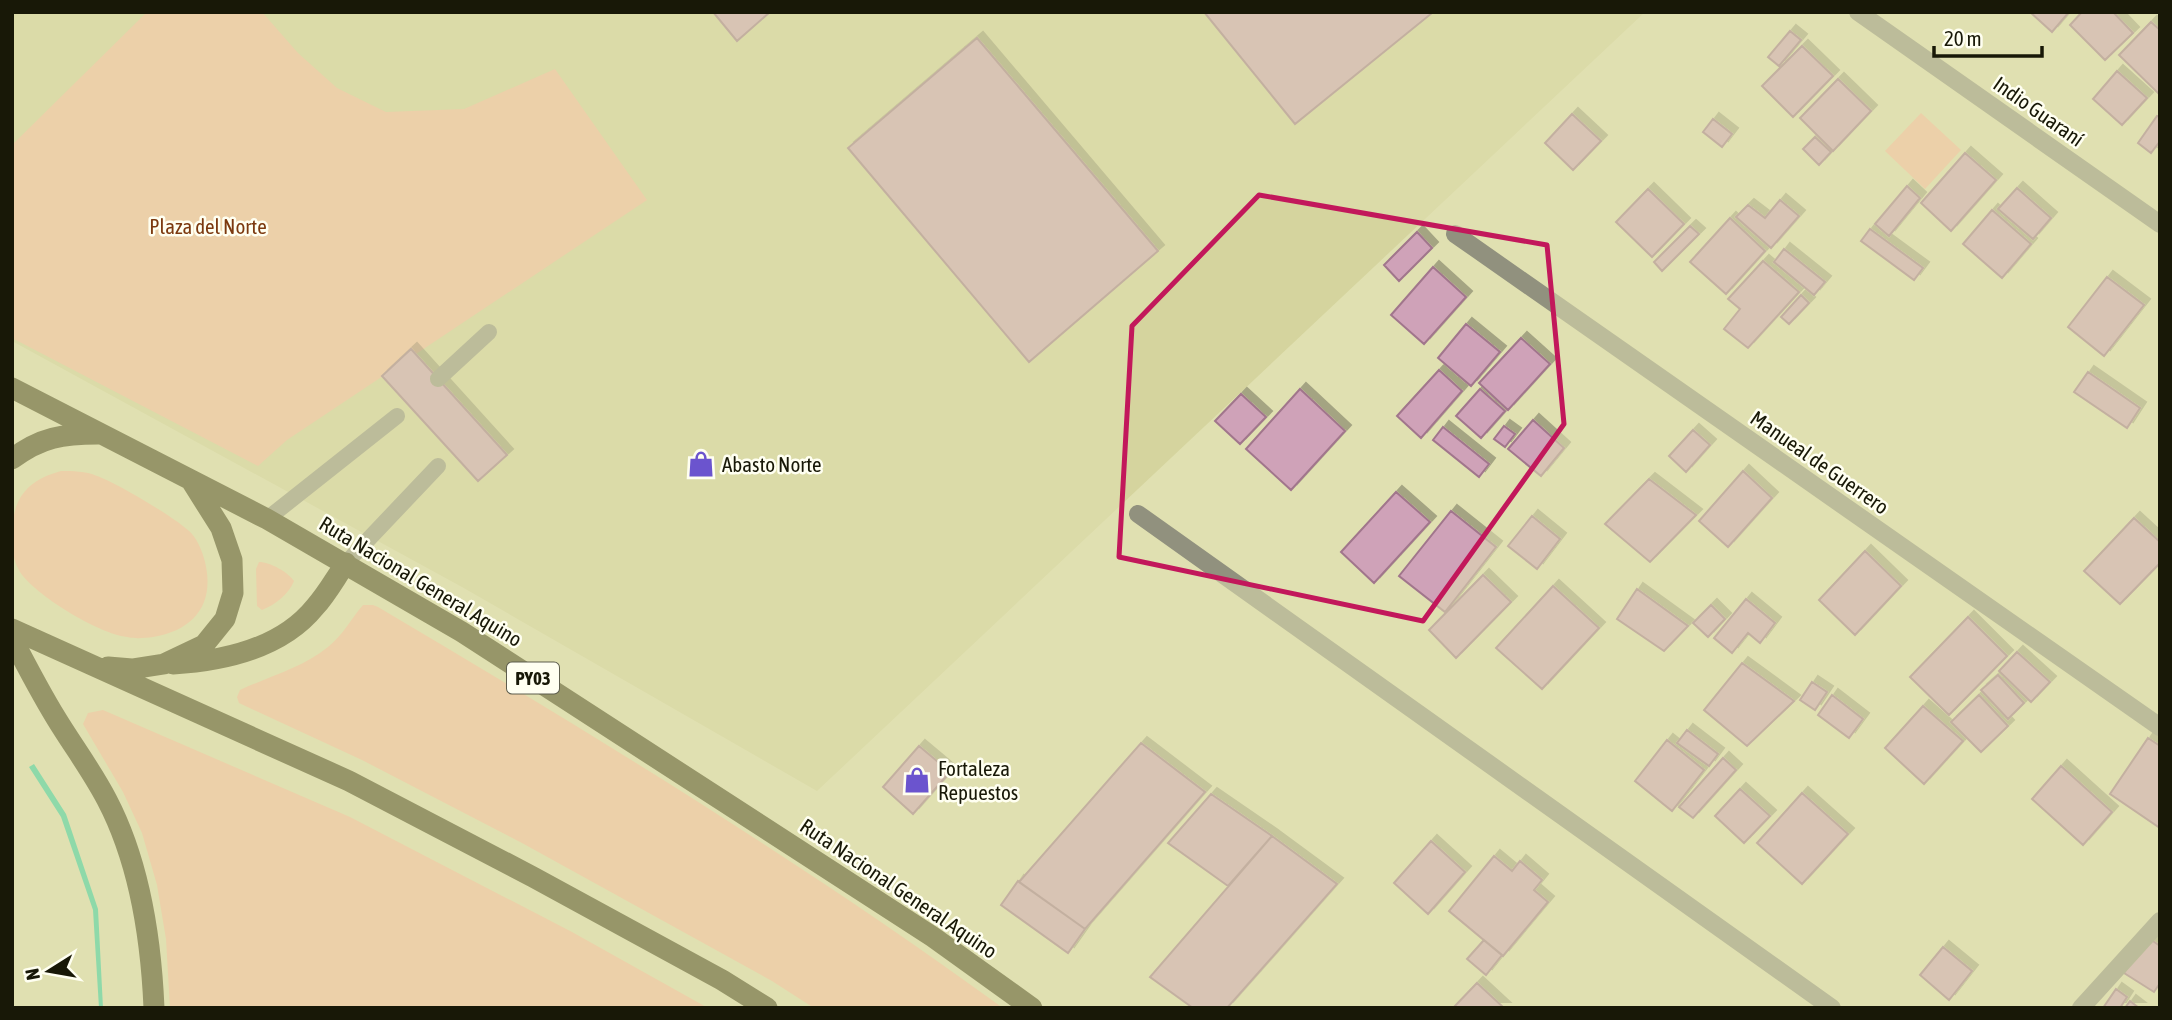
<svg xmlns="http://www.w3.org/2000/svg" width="2172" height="1020" font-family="'Asap Condensed',sans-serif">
<defs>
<filter id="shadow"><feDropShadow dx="6" dy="-6" stdDeviation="0" flood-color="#0004"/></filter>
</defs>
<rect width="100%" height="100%" fill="#e0e0b1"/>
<!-- built -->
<path fill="#d5d49e" d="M12 12H1645L817 791 462 587 12 341Z"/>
<!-- green -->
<path fill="#fabd9f" d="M147 12H262L298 53 337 88 386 112 464 109 555 69 647 200 287 440 258 466 12 338V145Z
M1921 113 1961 150 1925 189 1885 151Z
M61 471C73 471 85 471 97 476 115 482 180 520 192 534 198 541 203 553 205 562 215 603 195 630 153 637 145 638 135 639 127 637 99 634 35 595 20 572 13 560 12 549 12 536 12 500 25 481 61 471Z
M259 562C270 562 288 572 294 581 289 594 275 605 262 610L257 606 256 569Z
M363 605H373L378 607C591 733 802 862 1003 1008H814L772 981 522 843 362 760 239 703 237 697 240 690C270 676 302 668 328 647 343 635 351 619 363 605Z
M103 710 350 817 572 932 708 1008H170L166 939 157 885 142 833 123 792 83 724 88 713Z"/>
<!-- water -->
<path fill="#2cd1a1" d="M34 764 66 814 98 909 103 1008H99L93 910 61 817 29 767Z"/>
<!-- building -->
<path fill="#cfa2b8" stroke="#a1768c" stroke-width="2" filter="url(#shadow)" d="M713 12H770L737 41Z
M1204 12H1431L1432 13 1295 124Z
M2030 12H2069L2052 32Z
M2082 12H2113L2133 33 2105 60 2070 25Z
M2151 22 2160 30V95L2119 55Z
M1790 31 1801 40 1779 66 1768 57Z
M977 38 1158 251 1029 362 848 148Z
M1802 46 1833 76 1793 117 1762 86Z
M2117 71 2147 98 2122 125 2093 99Z
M1838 79 1871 111 1833 151 1800 118Z
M1572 114 1601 141 1573 170 1545 143Z
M2157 116 2160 117V141L2151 153 2138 143Z
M1713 119 1732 134 1722 147 1703 132Z
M1815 137 1831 152 1819 165 1803 149Z
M1965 153 1996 180 1951 231 1921 203Z
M1907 186 1920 198 1889 236 1875 224Z
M2017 188 2051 218 2033 239 1998 209Z
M1648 189 1684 224 1652 257 1616 222Z
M1780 200 1799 216 1771 248 1736 217 1748 205 1765 218Z
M1992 210 2031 244 2002 278 1963 244Z
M1730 218 1765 251 1726 294 1690 262Z
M1690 226 1699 234 1662 271 1654 262Z
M1870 229 1923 268 1914 280 1861 241Z
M1417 232 1432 248 1399 281 1384 265Z
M1784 249 1825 282 1814 295 1774 262Z
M1763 261 1799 292 1748 348 1724 329 1740 309 1728 299Z
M1433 267 1466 297 1424 344 1391 315Z
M2107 277 2144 305 2104 356 2068 327Z
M1801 295 1809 303 1789 324 1781 317Z
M1466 324 1500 352 1471 386 1438 358Z
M1521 338 1550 364 1508 410 1479 383Z
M411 349 507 455 478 481 382 376Z
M1439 370 1462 391 1421 438 1397 416Z
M2088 372 2140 408 2127 428 2074 392Z
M1300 389 1345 431 1291 490 1246 449Z
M1480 389 1505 411 1481 438 1456 416Z
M1241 394 1266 417 1240 444 1215 421Z
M1533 420 1564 448 1541 476 1508 449Z
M1504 426 1515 434 1505 447 1494 439Z
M1443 427 1489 464 1479 477 1433 440Z
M1693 430 1710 445 1686 472 1669 456Z
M1743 471 1772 498 1728 547 1699 521Z
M1649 479 1696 515 1650 562 1605 524Z
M1396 492 1430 522 1374 583 1341 552Z
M1451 511 1496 547 1445 612 1399 576Z
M1532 516 1560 539 1537 569 1508 546Z
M2134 518 2160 542V563L2120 604 2084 571Z
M1865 551 1901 586 1855 635 1819 600Z
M1483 575 1511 602 1456 658 1429 630Z
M1553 586 1599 628 1542 689 1496 648Z
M1637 589 1688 626 1664 651 1617 619Z
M1746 599 1775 623 1760 643 1748 633 1732 653 1714 638Z
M1711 605 1725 619 1708 637 1693 623Z
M1968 617 2007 656 1949 715 1910 677Z
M2017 652 2050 682 2031 702 1999 671Z
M1742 663 1794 701 1747 746 1704 710Z
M1998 675 2024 703 2008 719 1981 690Z
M1812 682 1827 692 1815 710 1800 700Z
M1832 695 1863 719 1849 738 1818 715Z
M1979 695 2008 726 1981 752 1951 722Z
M1923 706 1963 741 1924 784 1885 748Z
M1687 730 1718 754 1709 766 1677 743Z
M2148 738 2160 746V828L2110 794Z
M1667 740 1704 770 1672 811 1635 781Z
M1141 743 1205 792 1085 929 1019 882Z
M919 746 950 772 913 814 883 787Z
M1723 758 1736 770 1693 818 1679 807Z
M2061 766 2112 812 2083 845 2032 799Z
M1740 789 1770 816 1744 843 1715 816Z
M1802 793 1848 834 1802 884 1757 843Z
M1211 794 1272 836 1228 886 1168 843Z
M1272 836 1337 884 1227 1008H1193L1150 977Z
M1431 841 1465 872 1428 914 1394 883Z
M1494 856 1512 871 1520 861 1542 880 1534 890 1548 902 1503 956 1449 911Z
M1018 881 1085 929 1068 953 1001 905Z
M2147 937 2160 946V983L2154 992 2124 973Z
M1484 940 1502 955 1486 975 1467 959Z
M1943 947 1972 971 1949 1000 1920 975Z
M1477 983 1504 1008H1453Z
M2116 989 2127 997 2120 1008H2103Z
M2130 1001 2139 1008H2125Z"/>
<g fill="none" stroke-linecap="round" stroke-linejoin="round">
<!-- service -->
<path stroke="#91917e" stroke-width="16" d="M438 379 489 332
M267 519 397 416
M346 563 438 466"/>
<!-- minor -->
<path stroke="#91917e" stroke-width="18" d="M1858 12 2160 224
M1455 234 2160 727
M1138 514 1832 1008
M2081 1008 2160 921"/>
<!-- motorway -->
<path stroke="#3f3d13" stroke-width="21" d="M12 388 267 519 462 632 933 937 1032 1008
M12 459C41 437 63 434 98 434
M12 629 349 781 533 877 722 980 767 1008
M12 638C26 665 40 692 56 718 73 746 92 771 107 800 140 863 151 938 154 1008
M173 664C224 661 281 649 315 607 327 594 336 577 346 563
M108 667 132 669 164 664 204 645 225 619 233 593 232 560 221 528 192 482"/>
</g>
<!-- marked area -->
<path d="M0 0H2172V1020H0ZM1259 195 1547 245 1564 424 1423 621 1119 557 1132 326Z" fill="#e0e0b1" fill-opacity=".55" fill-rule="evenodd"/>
<path fill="none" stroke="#c2185b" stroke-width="5" stroke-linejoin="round" d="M1259 195 1547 245 1564 424 1423 621 1119 557 1132 326Z"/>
<!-- icons -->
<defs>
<g id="shop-bare" transform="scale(2.1)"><path d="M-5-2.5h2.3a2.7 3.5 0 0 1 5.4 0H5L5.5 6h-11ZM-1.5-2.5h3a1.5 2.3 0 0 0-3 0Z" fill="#6b54ce" stroke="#fffff1" stroke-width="2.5" paint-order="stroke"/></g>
</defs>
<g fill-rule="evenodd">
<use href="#shop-bare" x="701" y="464"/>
<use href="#shop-bare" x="917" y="780"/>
</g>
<g text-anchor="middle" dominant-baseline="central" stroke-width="5" stroke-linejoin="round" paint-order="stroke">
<!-- shield labels -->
<rect fill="#fffff1" stroke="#5d5d4d" stroke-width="2" x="507" y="662.5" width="52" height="31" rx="5"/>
<g font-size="19" font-weight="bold" fill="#181807">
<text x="533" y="678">PY03</text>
</g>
<!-- street labels -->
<g font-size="21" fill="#181807" stroke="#fffff1">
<text transform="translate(2039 111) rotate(35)">Indio Guaraní</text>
<text transform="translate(1820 462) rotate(35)">Manueal de Guerrero</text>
<text transform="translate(421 581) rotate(31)">Ruta Nacional General Aquino</text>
<text transform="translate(899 888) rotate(34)">Ruta Nacional General Aquino</text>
</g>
<!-- park labels -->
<g font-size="21" fill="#7c390f" stroke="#fffff1">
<text x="208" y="226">Plaza del Norte</text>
</g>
<!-- poi labels -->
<g font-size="21" fill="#181807" stroke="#fffff1" text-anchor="start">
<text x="722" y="464">Abasto Norte</text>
<text x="938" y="768">Fortaleza<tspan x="938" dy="24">Repuestos</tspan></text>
</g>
</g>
<!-- border -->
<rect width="2172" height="1020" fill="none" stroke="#181807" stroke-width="28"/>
<!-- north arrow -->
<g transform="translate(49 971) rotate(259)" stroke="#fffff1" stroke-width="5" paint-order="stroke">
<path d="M0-5L12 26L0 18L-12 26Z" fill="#181807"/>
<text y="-10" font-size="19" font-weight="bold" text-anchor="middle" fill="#181807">N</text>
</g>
<!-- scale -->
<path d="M1934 46v10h108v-10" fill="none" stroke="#181807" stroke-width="3.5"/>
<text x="1944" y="46" font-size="21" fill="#181807" stroke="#fffff1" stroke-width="5" paint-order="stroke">20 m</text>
</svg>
